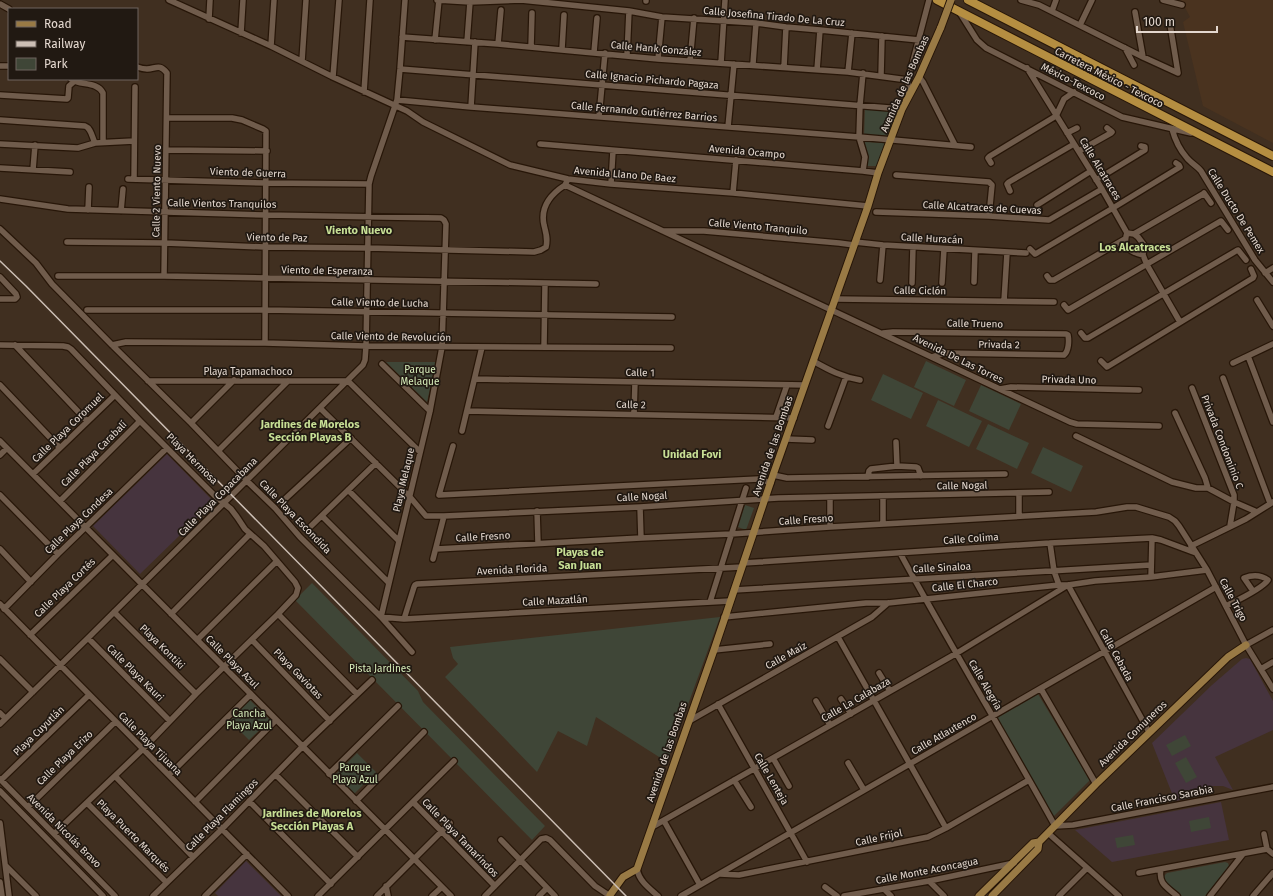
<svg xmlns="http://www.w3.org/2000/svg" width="1273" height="896" font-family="'Fira Sans',sans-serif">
<rect width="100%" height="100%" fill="#402f20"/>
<!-- built -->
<path fill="#4a331f" d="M1181 0H1273V143L1203 106 1183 22 1190 17Z"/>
<!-- education -->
<path fill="#46343e" d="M167 454 214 502 140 574 93 526Z
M1246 658 1250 659 1273 701V730L1215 757 1233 790 1223 786H1214L1201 789 1189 799 1175 801 1152 743 1212 685 1242 659Z
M1221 802 1229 840 1112 862 1075 830Z
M246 861 281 896H218L215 893Z"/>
<!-- green -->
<path fill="#3f4637" d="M865 107 897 110 886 139 864 136Z
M864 142 885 143 879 166H864Z
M926 361 966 380 954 406 914 387Z
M386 362H436L427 402Z
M883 374 923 393 911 419 871 400Z
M981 385 1021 404 1009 430 969 411Z
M938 400 982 421 969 447 926 426Z
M988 424 1029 443 1017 469 976 449Z
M1043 447 1083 466 1071 492 1031 473Z
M745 505 754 508 746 530 738 527Z
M312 583 418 691 423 702 545 826 532 840 295 600Z
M720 617 667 762 596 717 587 746 558 731 537 772 445 677 458 664 453 658 450 647Z
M1038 694 1090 780 1053 817 997 718Z
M249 699 270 720 249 740 229 720Z
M1185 735 1191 746 1172 756 1166 745Z
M357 753 376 772 354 794 335 775Z
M1186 757 1197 777 1186 783 1175 763Z
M1209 817 1211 828 1191 832 1189 821Z
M1133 835 1135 845 1117 848 1115 838Z
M1225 862 1228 863 1229 866 1205 896H1182L1165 881 1163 877 1167 873Z"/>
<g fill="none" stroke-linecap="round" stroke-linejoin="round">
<!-- minor casing -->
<g stroke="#271608" stroke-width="8">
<path id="minor" d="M169 0 271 46 333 77 407 111 423 122 510 165 568 179 611 184 733 193 868 206
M437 0 470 2 521 0 629 11 662 17 756 23 786 27 820 30 919 40
M1021 0 1039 5 1143 57 1178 73 1170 24
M1163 0 1182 5
M646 1V0
M0 4 9 9
M1052 11 1056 0
M1135 12 1143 57
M960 13 977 40 986 48 1122 117 1191 133
M209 19 210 0
M1080 25 1092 0
M241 33 243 0
M402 37 498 44 658 59 848 72 908 80
M435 40 439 0
M467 42 470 2
M498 44 501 10
M271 46 274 0
M531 47 532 13
M1125 48 1134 65
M562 49 564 15
M594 52 597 18
M627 55 629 11
M658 59 662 17
M302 61 306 0
M690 61 694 18
M721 63 725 0
M753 64 756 23
M0 66H9
M137 67C140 68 144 69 147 69 157 68 160 64 167 73L164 276
M784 67 786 27
M1027 68 1102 189 1127 233C1122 247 1130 252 1143 255
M400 69 902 109
M817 70 820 30
M848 72 852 33
M863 73 860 105 859 137 865 157 863 171
M881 76 882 36
M333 77 339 0
M919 77 923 82 955 145
M71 79C80 86 97 81 103 93V142
M364 92 370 0
M0 95 67 99 68 98 69 86 77 79
M909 95 908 80 929 0
M397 100 471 107 859 137 971 147
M471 107 475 42
M1056 116 1064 99 1074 92
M599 117 605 53
M167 118H232L242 120 263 129 266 131 265 343
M0 120 85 126C91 128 92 137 95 143
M728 127 734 64
M1172 129C1175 140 1179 149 1187 158 1191 163 1197 166 1201 171L1255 260 1273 282
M1067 133 1077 128
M0 144 78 148 95 143 134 141
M540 144 863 171 878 173
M167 150 267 151
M1079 151 1111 133 1112 132 1107 128
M991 163 988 158 990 156 1056 116
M0 168 70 172
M33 170 35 145
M896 175 989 182 992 185 989 216
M128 179 266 183 369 184
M134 179 135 87
M568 179 565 185 1070 422 1077 424 1159 426
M1096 180 1145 150V147L1141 146
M611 184 613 151
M1010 191 1007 184 1009 182 1074 144
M733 193 736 160
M0 199 68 209 266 215 441 218 444 220 446 224 442 347 430 411 381 617
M88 210 89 187
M1039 210 1037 205 1091 171
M121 211 123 189
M876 212 989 216 1049 220 1102 189
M0 229 36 263 52 284 112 345 191 423 247 481 275 508 300 537 381 617 412 652
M663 231H704L839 243 854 245
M1127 233 1134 234 1138 237 1144 245 1143 255 1147 265 1180 322
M1134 234 1203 194 1204 193 1211 203
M67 242 165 243 265 247 368 248 534 252 541 250 546 247C548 239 546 233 544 225 540 207 551 194 565 185
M855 242 883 245 1026 253
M1030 249 1035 254 1037 253 1113 208 1180 167 1179 165 1176 163
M1265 273 1273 268
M58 276H164L596 284
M1047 276 1050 280H1054L1125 239
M0 277 16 294 17 297 15 299H0
M880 280 883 245
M974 282 975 251
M912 283 913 247
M942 283 944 249
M836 299 1054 302
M1257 300 1273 326
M1004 301 1007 253
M1064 305 1068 310 1221 221 1228 230
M87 310H265L672 317
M883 333 893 332 1066 334 1068 335C1069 340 1069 351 1064 355L945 353 932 357
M1081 333 1085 338H1088L1236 251 1238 250 1246 260
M0 345 63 346 68 347 71 349 140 421 215 496 231 509 237 517 245 529 264 546 295 582 298 588 296 595 278 614 196 694 143 749 54 834
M15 345 87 421
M112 345 126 342 265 343 366 346 671 348
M544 347 545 283
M1248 356 1273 422
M813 361C829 370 842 377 860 380
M1101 361 1107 367 1253 278 1254 276 1251 269
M1233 363 1273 344
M382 364 430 411
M1223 378 1270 503
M475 379 805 385
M148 381H348L420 452
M0 385 60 448
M1192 388 1234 495V502L1230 526
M1000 389 1011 387 1139 390
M320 408 410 497 426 516H444L640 507 778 498 1049 492
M467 411 794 418
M1175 413 1205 478 1208 488
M634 414 635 382
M776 417 787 385
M191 423 234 380
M828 426 846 377
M462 431 482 347
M1076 436 1172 482 1196 488H1208L1234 502 1257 512
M786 439 812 440
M0 441 451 896
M896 442 897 466
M453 446 439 495 759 479 771 483
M218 451 288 381
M0 455 7 448
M33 474 115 395
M773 475 787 478 1005 474
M868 477 869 471 871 469 897 466 916 467 918 468 921 476
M348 490 399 541
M1019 494V516
M0 495 58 554
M883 496V524
M830 497V527
M284 500 351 438
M60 501 140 421
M640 507 641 538
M537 511 538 543
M322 516 389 583
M310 527 376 463
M1050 543 1054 571 1059 585
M1191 546 1246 519 1273 502
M0 549 31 582
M436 549 641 538 731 534 830 527 1096 512 1127 507H1136L1169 517 1175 521 1179 526 1207 570 1246 645 1273 689
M900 553C950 645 1004 734 1055 826L1073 825 1273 787
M433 559 444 516
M743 563 1050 543 1152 538 1161 540 1196 553
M1151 577 1152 538
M734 590 1151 565
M710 602 746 488
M0 604 288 896
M1226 606C1236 601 1262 589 1268 580 1261 575 1252 575 1244 578L1253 591
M4 609 58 554 167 448
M114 612 196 694
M171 614 250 534
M278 614 357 694
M381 617 404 619 730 601
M724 617 866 603H888L1059 585H1068L1095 581 1151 577 1207 570
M404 619 414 587 415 585 417 584 742 567
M30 635 113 555
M838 637 946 828
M88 638 170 721
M197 640 277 561
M252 640 330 721
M1246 645 1273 630
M714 650 770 644
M0 659 33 692
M1261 669 1273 662
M879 673 890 691
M1041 689 1096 784
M841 699 851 714
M816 701 830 725
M718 704 807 862
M0 713 5 718
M689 721 872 617 888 603
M0 724 88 638 363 365 365 360 366 346 369 184 371 176 397 100 400 69 405 0
M773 758 789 786
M848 763 864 790
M329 774 398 706
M169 775 251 694
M276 775 358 857
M115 776 193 857
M0 779 115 896
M1 780 89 695
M734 780 751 807
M0 791 103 896
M249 801 331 884
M356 801 424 732
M195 802 276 720
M413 802 495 886
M87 803 166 882
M28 807 115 722
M664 821 700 885
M0 823 9 896
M652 827 957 653 1068 585 1149 732
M1048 833 1119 896
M1264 834 1267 849 1273 854
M501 840 555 896
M6 866 36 896
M637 869C639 881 649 888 658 896
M1161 869C1158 884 1167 887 1177 896
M1139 873 1267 849
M720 874 739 875 928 837 946 828 1029 780
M929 881 944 896
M0 882 2 896
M386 886 388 896
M825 887 837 896
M884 889 891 896
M153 896 222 829 302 747 372 680
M205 896 247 854
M318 896 454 761
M377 896 450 823
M432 896 442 887
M485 896 541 839 546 838 550 840 595 886 610 896
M539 896 547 888
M681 896 1216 587
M844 896 929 881 1014 863
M1059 896 1087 868
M1210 896 1243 854
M1253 896 1273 873"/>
</g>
<!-- major casing -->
<g stroke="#271608" stroke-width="9">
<path id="major" d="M1039 842 1096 784 1228 657 1246 645
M610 895 623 877 637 869 714 650 773 475 868 206 878 173 902 109 919 77 941 27
M979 896 1033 843 1039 842
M992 896 1038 849 1039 842"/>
</g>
<!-- highway casing -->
<g stroke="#271608" stroke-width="10">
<path id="highway" d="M937 0 1273 172
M968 0 1273 156"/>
</g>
<!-- minor -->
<use href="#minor" stroke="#705c4c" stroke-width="5.5"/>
<!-- major -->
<use href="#major" stroke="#997a45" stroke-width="7"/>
<!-- highway -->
<use href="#highway" stroke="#b58e41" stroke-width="8"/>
<!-- rail -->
<path stroke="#ccbfb5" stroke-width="1.5" d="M0 261 26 286 626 896"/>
<!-- major-bridge casing -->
<g stroke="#271608" stroke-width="9" stroke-linecap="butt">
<path id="major-bridge" d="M941 27 951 0"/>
</g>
<!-- major-bridge -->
<use href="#major-bridge" stroke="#997a45" stroke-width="7"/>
</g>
<g text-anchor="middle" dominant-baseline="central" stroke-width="3.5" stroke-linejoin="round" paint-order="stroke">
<!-- street labels -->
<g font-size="10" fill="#e4d8cf" stroke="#211912">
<text transform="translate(774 17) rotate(5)">Calle Josefina Tirado De La Cruz</text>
<text transform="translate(656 49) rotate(5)">Calle Hank González</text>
<text transform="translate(1109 78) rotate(27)">Carretera México - Texcoco</text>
<text transform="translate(652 80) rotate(5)">Calle Ignacio Pichardo Pagaza</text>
<text transform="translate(1073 82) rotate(27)">México-Texcoco</text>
<text transform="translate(905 84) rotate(-66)">Avenida de las Bombas</text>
<text transform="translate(644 112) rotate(5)">Calle Fernando Gutiérrez Barrios</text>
<text transform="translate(747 152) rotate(5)">Avenida Ocampo</text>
<text transform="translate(1100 169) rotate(59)">Calle Alcatraces</text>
<text transform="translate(248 173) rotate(2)">Viento de Guerra</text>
<text transform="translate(625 175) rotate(5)">Avenida Llano De Baez</text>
<text transform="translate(157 191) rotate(-89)">Calle 2 Viento Nuevo</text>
<text transform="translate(222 204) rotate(1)">Calle Vientos Tranquilos</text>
<text transform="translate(982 208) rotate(3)">Calle Alcatraces de Cuevas</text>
<text transform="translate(1236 211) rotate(58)">Calle Ducto De Pemex</text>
<text transform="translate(758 227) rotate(5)">Calle Viento Tranquilo</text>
<text transform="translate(277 238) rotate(1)">Viento de Paz</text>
<text transform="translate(932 239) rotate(3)">Calle Huracán</text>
<text transform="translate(327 271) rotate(1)">Viento de Esperanza</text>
<text transform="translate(920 291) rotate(1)">Calle Ciclón</text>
<text transform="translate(380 303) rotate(1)">Calle Viento de Lucha</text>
<text transform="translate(975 324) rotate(1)">Calle Trueno</text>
<text transform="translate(391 337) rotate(1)">Calle Viento de Revolución</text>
<text transform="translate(999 345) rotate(1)">Privada 2</text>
<text transform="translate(958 359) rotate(26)">Avenida De Las Torres</text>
<text x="248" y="372">Playa Tapamachoco</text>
<text transform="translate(640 373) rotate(1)">Calle 1</text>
<text transform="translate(1069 380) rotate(1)">Privada Uno</text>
<text transform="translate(631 405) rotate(1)">Calle 2</text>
<text transform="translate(68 428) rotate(-44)">Calle Playa Coromuel</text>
<text transform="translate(1222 442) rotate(69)">Privada Condominio C</text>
<text transform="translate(773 446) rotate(-71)">Avenida de las Bombas</text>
<text transform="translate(94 454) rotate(-45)">Calle Playa Carabalí</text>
<text transform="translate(192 459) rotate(45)">Playa Hermosa</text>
<text transform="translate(404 480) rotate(-77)">Playa Melaque</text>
<text transform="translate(962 486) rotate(-1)">Calle Nogal</text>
<text transform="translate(218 497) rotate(-45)">Calle Playa Copacabana</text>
<text transform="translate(642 497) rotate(-3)">Calle Nogal</text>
<text transform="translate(295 517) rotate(46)">Calle Playa Escondida</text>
<text transform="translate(806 520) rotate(-4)">Calle Fresno</text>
<text transform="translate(79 521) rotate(-44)">Calle Playa Condesa</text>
<text transform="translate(483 537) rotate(-3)">Calle Fresno</text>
<text transform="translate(971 539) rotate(-4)">Calle Colima</text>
<text transform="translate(942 568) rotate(-3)">Calle Sinaloa</text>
<text transform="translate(512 570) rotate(-3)">Avenida Florida</text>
<text transform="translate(965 585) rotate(-6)">Calle El Charco</text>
<text transform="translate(65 588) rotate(-44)">Calle Playa Cortés</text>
<text transform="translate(1233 600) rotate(62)">Calle Trigo</text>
<text transform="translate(555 601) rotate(-3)">Calle Mazatlán</text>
<text transform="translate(162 647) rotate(45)">Playa Kontiki</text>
<text transform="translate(1116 655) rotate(61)">Calle Cebada</text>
<text transform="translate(786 656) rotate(-29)">Calle Maíz</text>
<text transform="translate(232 662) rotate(45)">Calle Playa Azul</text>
<text transform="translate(135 673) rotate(45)">Calle Playa Kauri</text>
<text transform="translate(298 674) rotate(46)">Playa Gaviotas</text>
<text transform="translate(985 685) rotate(60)">Calle Alegría</text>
<text transform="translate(856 700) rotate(-30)">Calle La Calabaza</text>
<text transform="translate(39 731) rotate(-44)">Playa Cuyutlán</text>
<text transform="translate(944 734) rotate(-30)">Calle Atlautenco</text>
<text transform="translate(1133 734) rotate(-44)">Avenida Comuneros</text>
<text transform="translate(150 744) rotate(45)">Calle Playa Tijuana</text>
<text transform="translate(667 752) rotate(-71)">Avenida de las Bombas</text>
<text transform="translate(65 758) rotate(-44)">Calle Playa Erizo</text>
<text transform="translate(771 779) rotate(60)">Calle Lenteja</text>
<text transform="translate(1162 799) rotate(-11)">Calle Francisco Sarabia</text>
<text transform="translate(222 815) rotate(-45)">Calle Playa Flamingos</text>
<text transform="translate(64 831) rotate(45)">Avenida Nicolás Bravo</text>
<text transform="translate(133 836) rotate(45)">Playa Puerto Marqués</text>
<text transform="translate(460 838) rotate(46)">Calle Playa Tamarindos</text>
<text transform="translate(879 838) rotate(-12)">Calle Frijol</text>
<text transform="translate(927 871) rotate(-11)">Calle Monte Aconcagua</text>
</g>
<!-- park labels -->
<g font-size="10" fill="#d7edbb" stroke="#211912">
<text x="420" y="370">Parque<tspan x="420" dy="12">Melaque</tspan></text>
<text x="380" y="669">Pista Jardines</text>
<text x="249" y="714">Cancha<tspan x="249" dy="12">Playa Azul</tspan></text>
<text x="355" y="768">Parque<tspan x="355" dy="12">Playa Azul</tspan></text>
</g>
<!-- neighbourhood labels -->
<g font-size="11" font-weight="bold" fill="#c7df95" stroke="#211912">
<text x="359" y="230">Viento Nuevo</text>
<text x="1135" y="247">Los Alcatraces</text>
<text x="310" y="424">Jardines de Morelos<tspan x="310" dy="13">Sección Playas B</tspan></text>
<text x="692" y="454">Unidad Fovi</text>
<text x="580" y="552">Playas de<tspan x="580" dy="13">San Juan</tspan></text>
<text x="312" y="813">Jardines de Morelos<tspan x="312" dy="13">Sección Playas A</tspan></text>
</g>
</g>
<!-- legend -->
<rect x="8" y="8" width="130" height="72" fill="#211912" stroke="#6f655e"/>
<rect x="16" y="21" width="20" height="6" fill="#997a45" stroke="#6f655e"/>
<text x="44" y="28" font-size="12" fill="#e4d8cf">Road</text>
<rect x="16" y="41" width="20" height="6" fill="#ccbfb5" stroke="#6f655e"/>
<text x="44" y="48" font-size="12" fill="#e4d8cf">Railway</text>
<rect x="16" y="58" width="20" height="12" fill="#3f4637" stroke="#6f655e"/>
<text x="44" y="68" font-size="12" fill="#e4d8cf">Park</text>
<!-- scale -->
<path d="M1137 26v6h80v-6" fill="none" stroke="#e4d8cf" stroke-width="2"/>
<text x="1143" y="26" font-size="12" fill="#e4d8cf" stroke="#211912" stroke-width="3" paint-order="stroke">100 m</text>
</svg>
